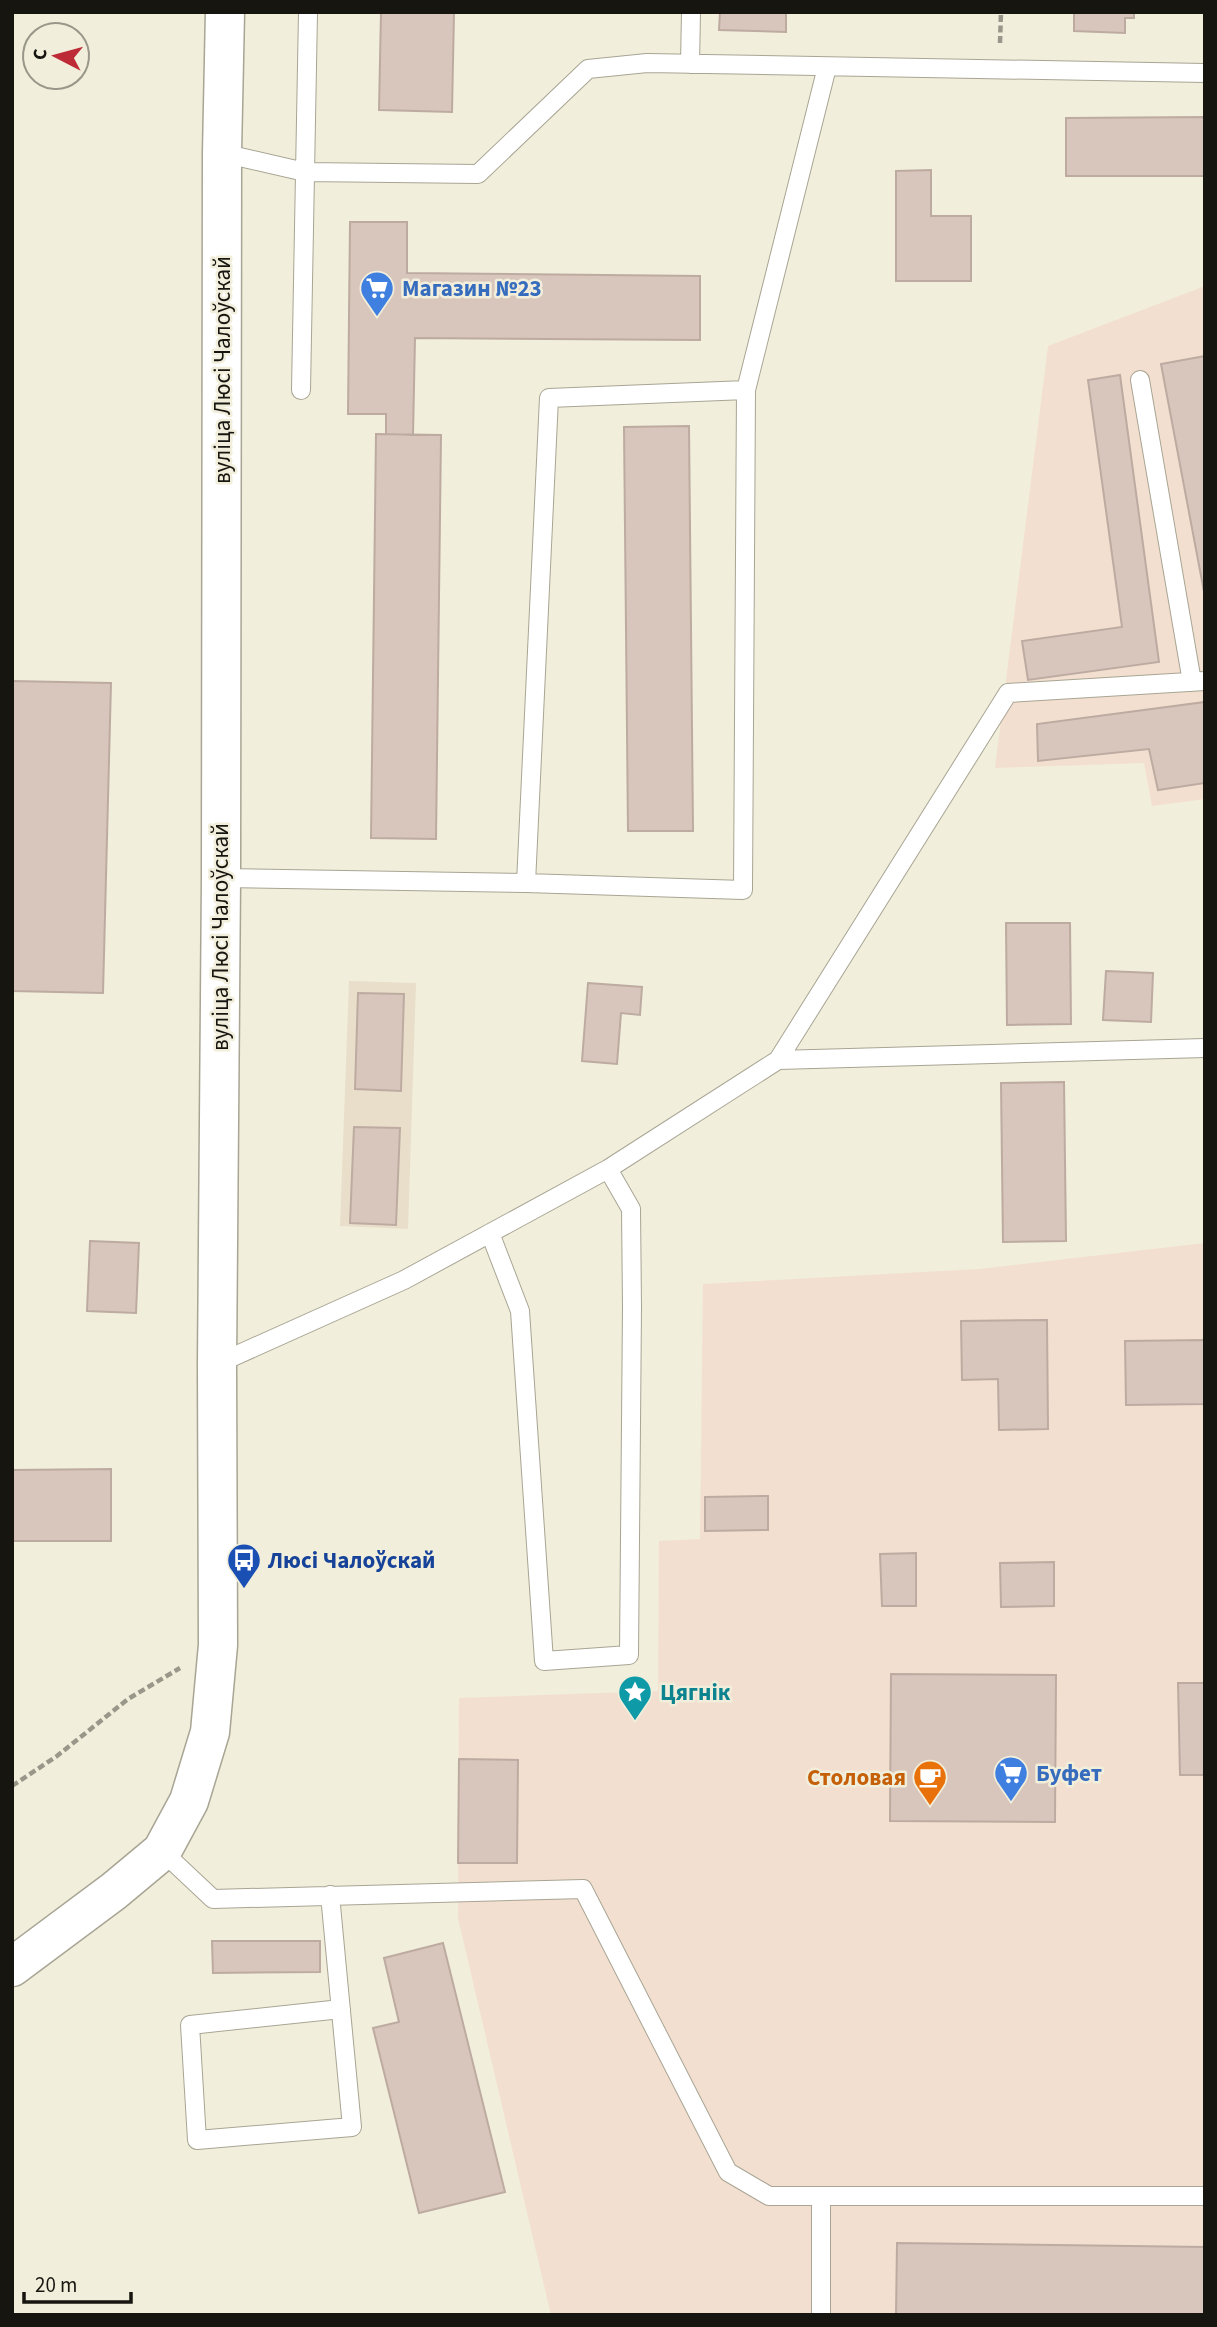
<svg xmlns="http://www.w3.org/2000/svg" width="1217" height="2327" font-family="'Source Sans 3',sans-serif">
<rect width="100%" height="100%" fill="#f1eedb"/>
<!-- commercial -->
<path fill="#e8dec9" d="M349 981 416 983 408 1229 340 1226Z"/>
<!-- industrial -->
<path fill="#f3dfd0" d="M1205 286V799L1152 806 1144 763 995 768 1048 346Z
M1205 1243V2315H551L458 1918 459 1698 658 1691 659 1541 700 1539 703 1284 979 1269Z"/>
<!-- building -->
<path fill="#d8c6bc" stroke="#bdaba1" stroke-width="2" d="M381 12H454L452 112 379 110Z
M720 12H786V32L719 30Z
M1074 12H1134V18H1125V33L1074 31Z
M1205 117V176H1066V118Z
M931 170V216H971V281H896V171Z
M350 222H407V273L700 276V340L415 338 413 435 386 434V414H348Z
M1205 356V597L1161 364Z
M1120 375 1159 662 1028 680 1022 641 1122 627 1088 380Z
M689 426 693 831H628L624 427Z
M376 434 441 435 436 839 371 838Z
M12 681 111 683 103 993 12 991Z
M1205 702V783L1158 790 1149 749 1038 761 1037 724Z
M1006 923H1070L1071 1024 1007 1025Z
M1106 971 1153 973 1151 1022 1103 1020Z
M588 983 642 987 640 1015 621 1013 617 1064 582 1061Z
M358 993 404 994 401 1091 355 1089Z
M1064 1082 1066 1241 1003 1242 1001 1083Z
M354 1127 400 1128 396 1225 350 1223Z
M90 1241 139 1243 136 1313 87 1311Z
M1047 1320 1048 1429 999 1430 998 1379 962 1380 961 1321Z
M1205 1340V1404L1126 1405 1125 1341Z
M111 1469V1541H12V1470Z
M768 1496V1530L705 1531V1497Z
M916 1553V1606H882L880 1554Z
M1054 1562V1606L1001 1607 1000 1563Z
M891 1674 1056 1675 1055 1822 890 1821Z
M1178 1683H1205V1775H1180Z
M459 1759 518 1760 517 1863H458Z
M212 1941H320V1972L213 1973Z
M443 1943 505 2192 419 2213 373 2028 399 2022 384 1958Z
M897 2243 1205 2247V2315H896Z"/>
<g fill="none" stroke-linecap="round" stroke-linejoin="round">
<!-- service casing -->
<g stroke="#a8a594" stroke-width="20">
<path id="service" d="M690 64 691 12
M222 153 305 172 478 174 588 69 647 63 1205 73
M1140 380 1192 682
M301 390 308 12
M221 878 526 883 743 890 746 390
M526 883 549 398 746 390 827 67
M778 1060 1205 1048
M490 1233 520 1311 544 1661 629 1655 632 1307 631 1209 608 1169
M217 1364 404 1280 608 1169 778 1060 1008 693 1205 681
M162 1851 213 1899 583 1889 728 2172 769 2196H1205
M330 1895C337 1973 345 2050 352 2127L197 2140 190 2025 341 2009
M821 2315V2196"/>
</g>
<!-- tertiary casing -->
<g stroke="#a8a594" stroke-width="41">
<path id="tertiary" d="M12 1967 114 1891 162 1851 189 1801 210 1732 218 1645 217 1364 221 878 222 153 225 12"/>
</g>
<!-- path -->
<path stroke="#999789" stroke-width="4.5" stroke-dasharray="7 3.5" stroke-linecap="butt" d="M1000 43 1001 12
M12 1786 57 1756 128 1699 180 1668"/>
<!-- service -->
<use href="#service" stroke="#fff" stroke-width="18"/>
<!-- tertiary -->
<use href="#tertiary" stroke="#fff" stroke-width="38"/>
</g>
<!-- icons -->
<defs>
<g id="supermarket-pin" transform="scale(1.75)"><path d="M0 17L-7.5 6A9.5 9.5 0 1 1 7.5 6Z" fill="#3f7fe0" stroke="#f1eedb"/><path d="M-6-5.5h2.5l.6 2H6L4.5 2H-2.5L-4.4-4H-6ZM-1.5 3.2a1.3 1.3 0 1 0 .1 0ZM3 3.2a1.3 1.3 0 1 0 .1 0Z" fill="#fff"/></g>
<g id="bus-pin" transform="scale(1.75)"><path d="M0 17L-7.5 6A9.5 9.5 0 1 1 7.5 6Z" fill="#1a4fb4" stroke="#f1eedb"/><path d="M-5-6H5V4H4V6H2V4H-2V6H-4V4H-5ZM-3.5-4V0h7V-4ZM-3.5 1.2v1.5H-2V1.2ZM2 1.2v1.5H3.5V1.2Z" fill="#fff"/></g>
<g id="sight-pin" transform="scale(1.75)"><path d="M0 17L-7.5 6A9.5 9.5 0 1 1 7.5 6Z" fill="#0f9aa8" stroke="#f1eedb"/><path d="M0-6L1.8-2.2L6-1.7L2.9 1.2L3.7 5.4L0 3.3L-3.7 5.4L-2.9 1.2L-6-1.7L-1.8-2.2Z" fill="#fff"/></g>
<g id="cafe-pin" transform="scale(1.75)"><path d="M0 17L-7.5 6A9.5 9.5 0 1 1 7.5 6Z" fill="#e8710a" stroke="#f1eedb"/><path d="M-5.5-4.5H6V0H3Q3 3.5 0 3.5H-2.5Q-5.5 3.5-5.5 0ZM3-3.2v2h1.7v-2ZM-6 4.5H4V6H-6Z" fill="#fff"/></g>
</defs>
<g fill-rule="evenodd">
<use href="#supermarket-pin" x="377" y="288"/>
<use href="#bus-pin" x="244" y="1560"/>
<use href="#sight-pin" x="635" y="1692"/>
<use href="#supermarket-pin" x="1011" y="1773"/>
<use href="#cafe-pin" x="930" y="1777"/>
</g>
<g text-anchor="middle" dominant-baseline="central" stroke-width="5" stroke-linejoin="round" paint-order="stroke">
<!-- shop labels -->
<g font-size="23" font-weight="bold" fill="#366cbe" stroke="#f1eedb" text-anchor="start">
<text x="402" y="288">Магазин №23</text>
<text x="1036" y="1773">Буфет</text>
</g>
<!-- street labels -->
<g font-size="23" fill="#16150f" stroke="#f1eedb">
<text transform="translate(222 370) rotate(-90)">вуліца Люсі Чалоўскай</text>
<text transform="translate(220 937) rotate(-90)">вуліца Люсі Чалоўскай</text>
</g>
<!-- transit labels -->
<g font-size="23" font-weight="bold" fill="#164399" stroke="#f1eedb" text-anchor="start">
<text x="268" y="1560">Люсі Чалоўскай</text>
</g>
<!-- culture labels -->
<g font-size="23" font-weight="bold" fill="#0d838f" stroke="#f1eedb" text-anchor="start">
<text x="660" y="1692">Цягнік</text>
</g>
<!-- food labels -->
<g font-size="23" font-weight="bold" fill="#c56008" stroke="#f1eedb" text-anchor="end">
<text x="906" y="1777">Столовая</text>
</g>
</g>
<!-- border -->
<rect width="1217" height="2327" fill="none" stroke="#16150f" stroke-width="28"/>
<!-- north arrow -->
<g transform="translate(56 56) rotate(276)"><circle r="33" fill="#f1eedb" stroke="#999789" stroke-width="2"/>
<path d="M0-5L12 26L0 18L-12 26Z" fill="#bc2b36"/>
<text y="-10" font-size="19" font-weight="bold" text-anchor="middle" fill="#16150f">С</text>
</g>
<!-- scale -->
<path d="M24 2292v10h107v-10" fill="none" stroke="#16150f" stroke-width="3.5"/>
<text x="35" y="2292" font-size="21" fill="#16150f" stroke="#f1eedb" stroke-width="5" paint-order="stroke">20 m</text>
</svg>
